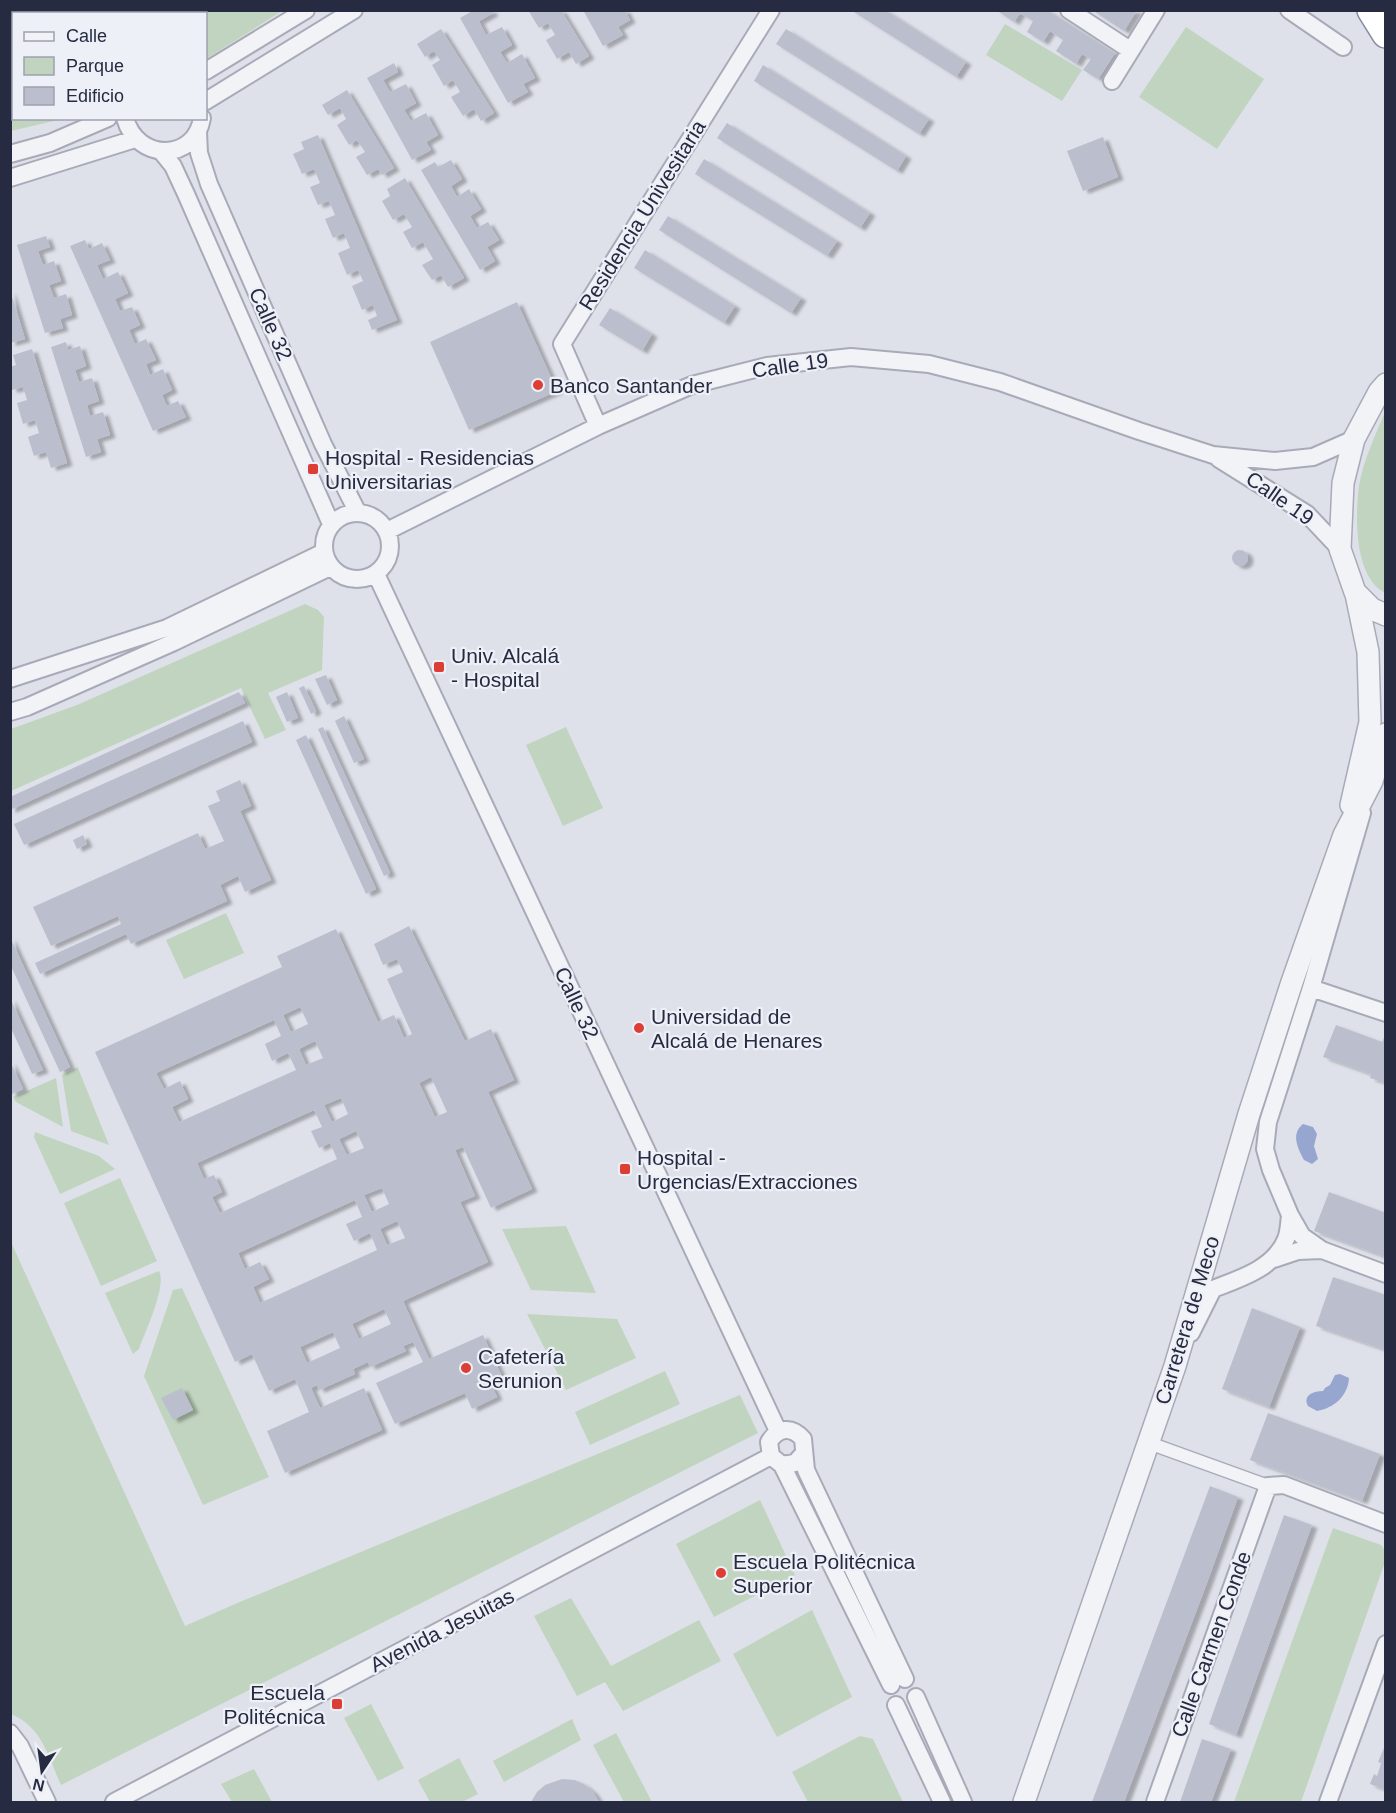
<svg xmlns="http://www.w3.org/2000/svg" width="1396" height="1813" font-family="Helvetica,sans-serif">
<defs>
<filter id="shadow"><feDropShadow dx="5.5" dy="3" stdDeviation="1.5" flood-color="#0004"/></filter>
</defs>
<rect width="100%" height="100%" fill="#dfe1ea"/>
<!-- green -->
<path fill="#c0d4bf" d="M10 11 11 10 282 11 206 59V14H14V118L62 119 11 131Z
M1005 24 1082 70 1062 101 986 55Z
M1186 27 1264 79 1217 149 1139 97Z
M1385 412 1386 593H1385C1354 577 1355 517 1359 486 1363 461 1375 436 1385 412Z
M305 604 318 610 324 617 322 670 268 693 286 730 265 739 241 688 11 791V729L77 705Z
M566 727 603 808 563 826 526 745Z
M226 913 244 953 184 979 166 940Z
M78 1067V1068L109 1145 71 1131 62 1075Z
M56 1078 63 1127 16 1102 13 1097Z
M35 1132 99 1156 115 1169 60 1194 34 1137Z
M120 1178 157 1261 101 1286 64 1203Z
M566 1226 596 1293 531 1290 502 1229Z
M11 1242 185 1626 235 1604 740 1395 758 1433 61 1785C48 1756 42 1727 11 1714Z
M159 1271C167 1286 145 1332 139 1349L133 1354 105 1293Z
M182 1288 269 1477 203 1505 144 1376 173 1290Z
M527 1314 617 1319 636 1358 566 1390Z
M665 1371 680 1404 590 1445 575 1412Z
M760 1500 795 1575 714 1617 676 1544Z
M1333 1528 1381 1545 1385 1550V1562L1301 1802H1234Z
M571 1598 611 1666 699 1620 721 1661 623 1711 605 1682 577 1696 534 1616Z
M812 1610 852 1697 777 1737 733 1654Z
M371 1704 404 1768 378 1781 344 1718Z
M572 1719 581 1740 504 1782 493 1761Z
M616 1733 652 1802H624L593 1745Z
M860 1736 873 1739 903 1802H808L792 1772Z
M459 1758 478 1794 462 1802H430L418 1780Z
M254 1769 272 1802H232L221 1784Z"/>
<!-- water -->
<path fill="#96a6ce" d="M1303 1124 1313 1127 1317 1134 1314 1146 1318 1159 1312 1164 1304 1160C1297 1147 1291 1134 1303 1124Z
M1340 1374 1349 1378C1348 1396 1334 1408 1317 1411L1308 1406C1302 1395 1314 1391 1323 1391L1325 1388 1330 1385 1335 1375Z"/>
<!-- building -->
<path fill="#bbbfcd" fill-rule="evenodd" filter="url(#shadow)" d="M474 10H491L493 13 479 21 486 35 502 27 512 45 500 52 507 63 522 54 535 78 523 84 528 92 508 103 460 18Z
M528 10H561L589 56 576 64 569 52 557 59 546 40 555 35 548 23 539 28Z
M583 10H625L630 20 618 27 623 35 603 46Z
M851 10H885L966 62 956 77Z
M996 10H1047L1115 53 1098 79 1083 70 1091 59 1082 54 1076 64 1056 51 1063 40 1050 31 1043 42 1027 32 1033 21 1020 13 1014 22Z
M1092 10H1137L1124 31Z
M441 29 494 113 481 121 474 109 463 116 451 97 460 92 453 80 444 86 432 65 440 60 434 51 425 57 417 44Z
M786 29 929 119 919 134 776 44Z
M394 63 398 72 383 80 390 92 406 84 416 103 404 110 411 121 426 113 438 135 426 142 431 150 412 160 367 78Z
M763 65 906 156 897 171 754 81Z
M347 90 394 168 382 175 378 169 367 175 356 157 365 152 357 140 349 145 337 125 346 119 340 108 328 115 322 105Z
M727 123 870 213 860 228 717 138Z
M318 135 397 320 372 330 368 320 377 316 373 305 362 310 352 286 363 281 358 270 347 275 338 253 350 248 344 233 333 238 325 219 335 215 329 201 318 205 310 187 320 183 314 169 302 174 293 154 304 149 301 142Z
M1103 137 1118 177 1083 191 1067 151Z
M704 159 837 241 827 256 695 174Z
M451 160 462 179 451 186 457 197 469 189 481 209 470 216 477 228 488 222 499 240 487 247 495 261 480 270 421 170 435 162 438 167Z
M405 178 464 278 448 287 441 275 432 280 422 265 433 259 423 242 412 248 403 232 412 227 404 214 393 220 382 201 390 196 387 189Z
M668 216 801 298 791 313 659 230Z
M46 236 50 247 38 251 40 257 43 265 54 261 61 281 49 285 54 298 66 294 72 315 60 319 63 328 45 333 17 245Z
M85 240 89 249 102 243 110 260 97 265 103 279 118 272 128 293 115 299 120 311 132 307 140 325 129 330 135 344 146 339 156 360 146 364 150 375 163 369 172 390 162 395 167 406 178 401 186 417 153 431 70 246Z
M645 250 735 306 724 323 634 268Z
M10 290 25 339 10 343Z
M517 302 557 391 469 430 430 342Z
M610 308 652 334 642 351 599 325Z
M66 342 68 350 80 346 86 366 75 370 79 382 92 378 99 401 87 405 90 416 103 412 110 435 97 439 101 452 86 457 51 347Z
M32 349 67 463 51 468 46 452 34 456 28 437 39 433 35 420 23 424 17 403 27 400 23 387 12 390 10 384V367L16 365 13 355Z
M1232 558a8 8 0 1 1 16 0a8 8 0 1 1-16 0Z
M326 675 337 700 327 705 315 679Z
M304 686 316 711 311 714 299 688Z
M239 692 245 703 10 810V797Z
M287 692 298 718 287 722 276 697Z
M344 716 364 759 354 763 335 721Z
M243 721 252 742 24 845 14 824Z
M323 727 390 873 384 876 318 729Z
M306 735 376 889 366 894 296 740Z
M240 780 251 806 240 811 271 880 245 892 238 876 220 885 227 901 131 944 126 934 40 974 35 963 121 924 118 916 51 946 33 907 198 833 205 849 224 841 208 806 220 801 216 791Z
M83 835 87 844 77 849 73 840Z
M409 926 465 1041 491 1029 514 1080 488 1092 532 1189 491 1208 463 1147 455 1150 475 1196 460 1202 488 1262 403 1301 429 1359 483 1335 502 1377 490 1382 497 1397 472 1409 465 1393 395 1424 376 1383 423 1362 413 1342 403 1346 406 1351 370 1367 368 1362 353 1369 355 1374 319 1390 317 1385 311 1388 320 1408 364 1388 382 1430 285 1473 267 1431 309 1412 295 1379 269 1391 252 1354 235 1362 95 1052 282 967 277 956 336 929 378 1022 394 1015 404 1038 412 1034 387 979 403 972 397 959 383 965 374 944ZM300 1007 308 1024 291 1032 283 1015ZM274 1020 281 1036 265 1044 272 1061 288 1053 296 1070 179 1122 172 1107 188 1099 180 1081 164 1089 156 1073ZM315 1041 323 1058 306 1065 299 1049ZM431 1077 447 1112 435 1117 419 1083ZM341 1098 348 1114 332 1122 324 1105ZM314 1110 322 1127 311 1131 319 1148 330 1143 337 1159 220 1213 212 1197 222 1192 214 1175 204 1179 197 1163ZM356 1131 364 1148 347 1155 339 1139ZM382 1188 389 1204 372 1212 364 1195ZM355 1200 362 1217 346 1224 354 1241 370 1233 377 1250 260 1303 253 1287 269 1279 260 1262 245 1269 238 1253ZM397 1221 405 1238 387 1245 380 1229ZM384 1309 391 1324 359 1339 352 1324ZM333 1332 340 1348 307 1363 300 1347Z
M10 937 70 1067 60 1072 10 964Z
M10 998 43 1070 32 1074 10 1026Z
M1336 1025 1382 1042 1384 1038H1386V1083L1370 1078 1371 1074 1323 1057Z
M10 1061 23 1089 12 1094 10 1092Z
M1329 1192 1386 1213V1257L1314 1231Z
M1333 1277 1386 1295V1350L1316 1326Z
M1252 1308 1300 1327 1269 1407 1222 1389Z
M182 1388 193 1410 173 1420 161 1398Z
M1268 1413 1380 1454 1362 1501 1250 1460Z
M1210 1486 1238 1497 1208 1580 1124 1802H1092Z
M1284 1515 1312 1525 1236 1735 1209 1724Z
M1202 1739 1231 1749 1211 1802H1180Z
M1386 1743V1790L1370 1784 1374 1774 1377 1776 1379 1770 1381 1763 1378 1762Z
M562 1779 575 1780 585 1785 593 1792 599 1802H531L537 1792 545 1785Z"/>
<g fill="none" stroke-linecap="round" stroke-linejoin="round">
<!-- pedestrian casing -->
<g stroke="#a8aab8" stroke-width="15">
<path id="pedestrian" d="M1149 1443 1268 1486"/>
</g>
<!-- minor casing -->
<g stroke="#a8aab8" stroke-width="20">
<path id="minor" d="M1069 10 1130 50
M1289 10 1343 47
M206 71 306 10
M1112 81 1156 10
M206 101 354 10
M125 118C137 162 195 162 202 118
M198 132 199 153 209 184 323 444 358 513
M161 151 173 166 186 194 331 524
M10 154 50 143 108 118
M10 178 135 139
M598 426 562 344 771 10
M1219 459 1307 514 1340 549
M324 546a33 33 0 1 1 66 0a33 33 0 1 1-66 0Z
M387 531 598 426 692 385 767 366 851 357 929 364 1000 382 1139 431 1213 455 1275 461 1313 457 1354 439
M376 574 778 1431
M10 679 167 628 324 552
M10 712 27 707 174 642 330 567
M1362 813 1311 988 1268 1122 1265 1149 1271 1170 1290 1215 1302 1236 1322 1250 1386 1274
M1311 988 1386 1013
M1274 1259 1298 1251 1322 1250
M1191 1333 1213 1289C1239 1279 1275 1268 1286 1239 1289 1232 1289 1223 1290 1215
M804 1453 795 1463 782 1465 771 1456 769 1442C778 1427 792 1426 803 1439L806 1470 905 1679
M782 1465 891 1685
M916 1697 963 1802
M896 1705 942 1802
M10 1733 20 1746 47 1802
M114 1802 771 1456
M1155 1802 1268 1486 1284 1485 1386 1524
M1328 1802 1386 1644"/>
</g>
<!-- tertiary casing -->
<g stroke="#a8aab8" stroke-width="24">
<path id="tertiary" d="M1386 384 1379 392 1354 439 1343 483 1340 549 1355 592 1372 609 1386 615
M1351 805 1370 722 1368 652 1356 594
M1024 1802 1175 1366 1249 1114 1292 982 1344 835 1372 781 1386 734"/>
</g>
<!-- trunk casing -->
<g stroke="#858aa2" stroke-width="30">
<path id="trunk" d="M1371 10 1386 34"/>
</g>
<!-- pedestrian -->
<use href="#pedestrian" stroke="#f2f3f7" stroke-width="12"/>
<!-- minor -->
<use href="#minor" stroke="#f2f3f7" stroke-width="16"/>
<!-- tertiary -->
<use href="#tertiary" stroke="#f2f3f7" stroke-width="21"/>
<!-- trunk -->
<use href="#trunk" stroke="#fff" stroke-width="27"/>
</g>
<!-- markers -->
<g fill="#dc3e36" stroke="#eef0f7" stroke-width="2">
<circle cx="538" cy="385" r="6"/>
<rect x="307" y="463" width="12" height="12" rx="3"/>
<rect x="433" y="661" width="12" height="12" rx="3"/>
<circle cx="639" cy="1028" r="6"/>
<rect x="619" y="1163" width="12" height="12" rx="3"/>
<circle cx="466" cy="1368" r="6"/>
<circle cx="721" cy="1573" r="6"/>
<rect x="331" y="1698" width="12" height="12" rx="3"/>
</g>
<g text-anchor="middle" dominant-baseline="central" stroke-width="4.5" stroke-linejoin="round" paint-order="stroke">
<!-- street labels -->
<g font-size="21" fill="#262b42" stroke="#eef0f7">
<text transform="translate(642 215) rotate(-58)">Residencia Univesitaria</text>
<text transform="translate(271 324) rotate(66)">Calle 32</text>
<text transform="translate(790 365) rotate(-8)">Calle 19</text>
<text transform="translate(1280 498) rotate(35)">Calle 19</text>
<text transform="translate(577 1003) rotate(65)">Calle 32</text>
<text transform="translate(1187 1320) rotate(-73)">Carretera de Meco</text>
<text transform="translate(442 1630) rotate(-27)">Avenida Jesuitas</text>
<text transform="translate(1211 1644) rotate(-70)">Calle Carmen Conde</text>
</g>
<!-- poi labels -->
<g font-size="21" fill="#262b42" stroke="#eef0f7" text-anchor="start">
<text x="550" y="385">Banco Santander</text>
<text x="325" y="457">Hospital - Residencias<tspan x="325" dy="24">Universitarias</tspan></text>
<text x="451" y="655">Univ. Alcalá<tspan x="451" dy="24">- Hospital</tspan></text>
<text x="651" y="1016">Universidad de<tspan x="651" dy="24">Alcalá de Henares</tspan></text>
<text x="637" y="1157">Hospital -<tspan x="637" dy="24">Urgencias/Extracciones</tspan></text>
<text x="478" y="1356">Cafetería<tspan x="478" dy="24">Serunion</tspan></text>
<text x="733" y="1561">Escuela Politécnica<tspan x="733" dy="24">Superior</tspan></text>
<text x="325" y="1692" text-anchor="end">Escuela<tspan x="325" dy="24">Politécnica</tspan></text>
</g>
</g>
<!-- border -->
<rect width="1396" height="1813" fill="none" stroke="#262b42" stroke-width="24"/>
<!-- legend -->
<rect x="12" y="12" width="195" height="108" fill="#eef0f7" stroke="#9ea1af" stroke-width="1.5"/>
<rect x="24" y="32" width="30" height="9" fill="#f2f3f7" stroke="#9ea1af" stroke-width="1.5"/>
<text x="66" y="42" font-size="18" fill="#262b42">Calle</text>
<rect x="24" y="57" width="30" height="18" fill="#c0d4bf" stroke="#9ea1af" stroke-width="1.5"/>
<text x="66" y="72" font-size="18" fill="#262b42">Parque</text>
<rect x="24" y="87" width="30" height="18" fill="#bbbfcd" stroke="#9ea1af" stroke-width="1.5"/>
<text x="66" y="102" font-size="18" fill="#262b42">Edificio</text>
<!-- north arrow -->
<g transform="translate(42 1771) rotate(193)" stroke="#eef0f7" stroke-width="4.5" paint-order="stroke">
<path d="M0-4.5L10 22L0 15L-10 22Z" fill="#262b42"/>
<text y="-9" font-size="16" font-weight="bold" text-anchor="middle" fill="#262b42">N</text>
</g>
</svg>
